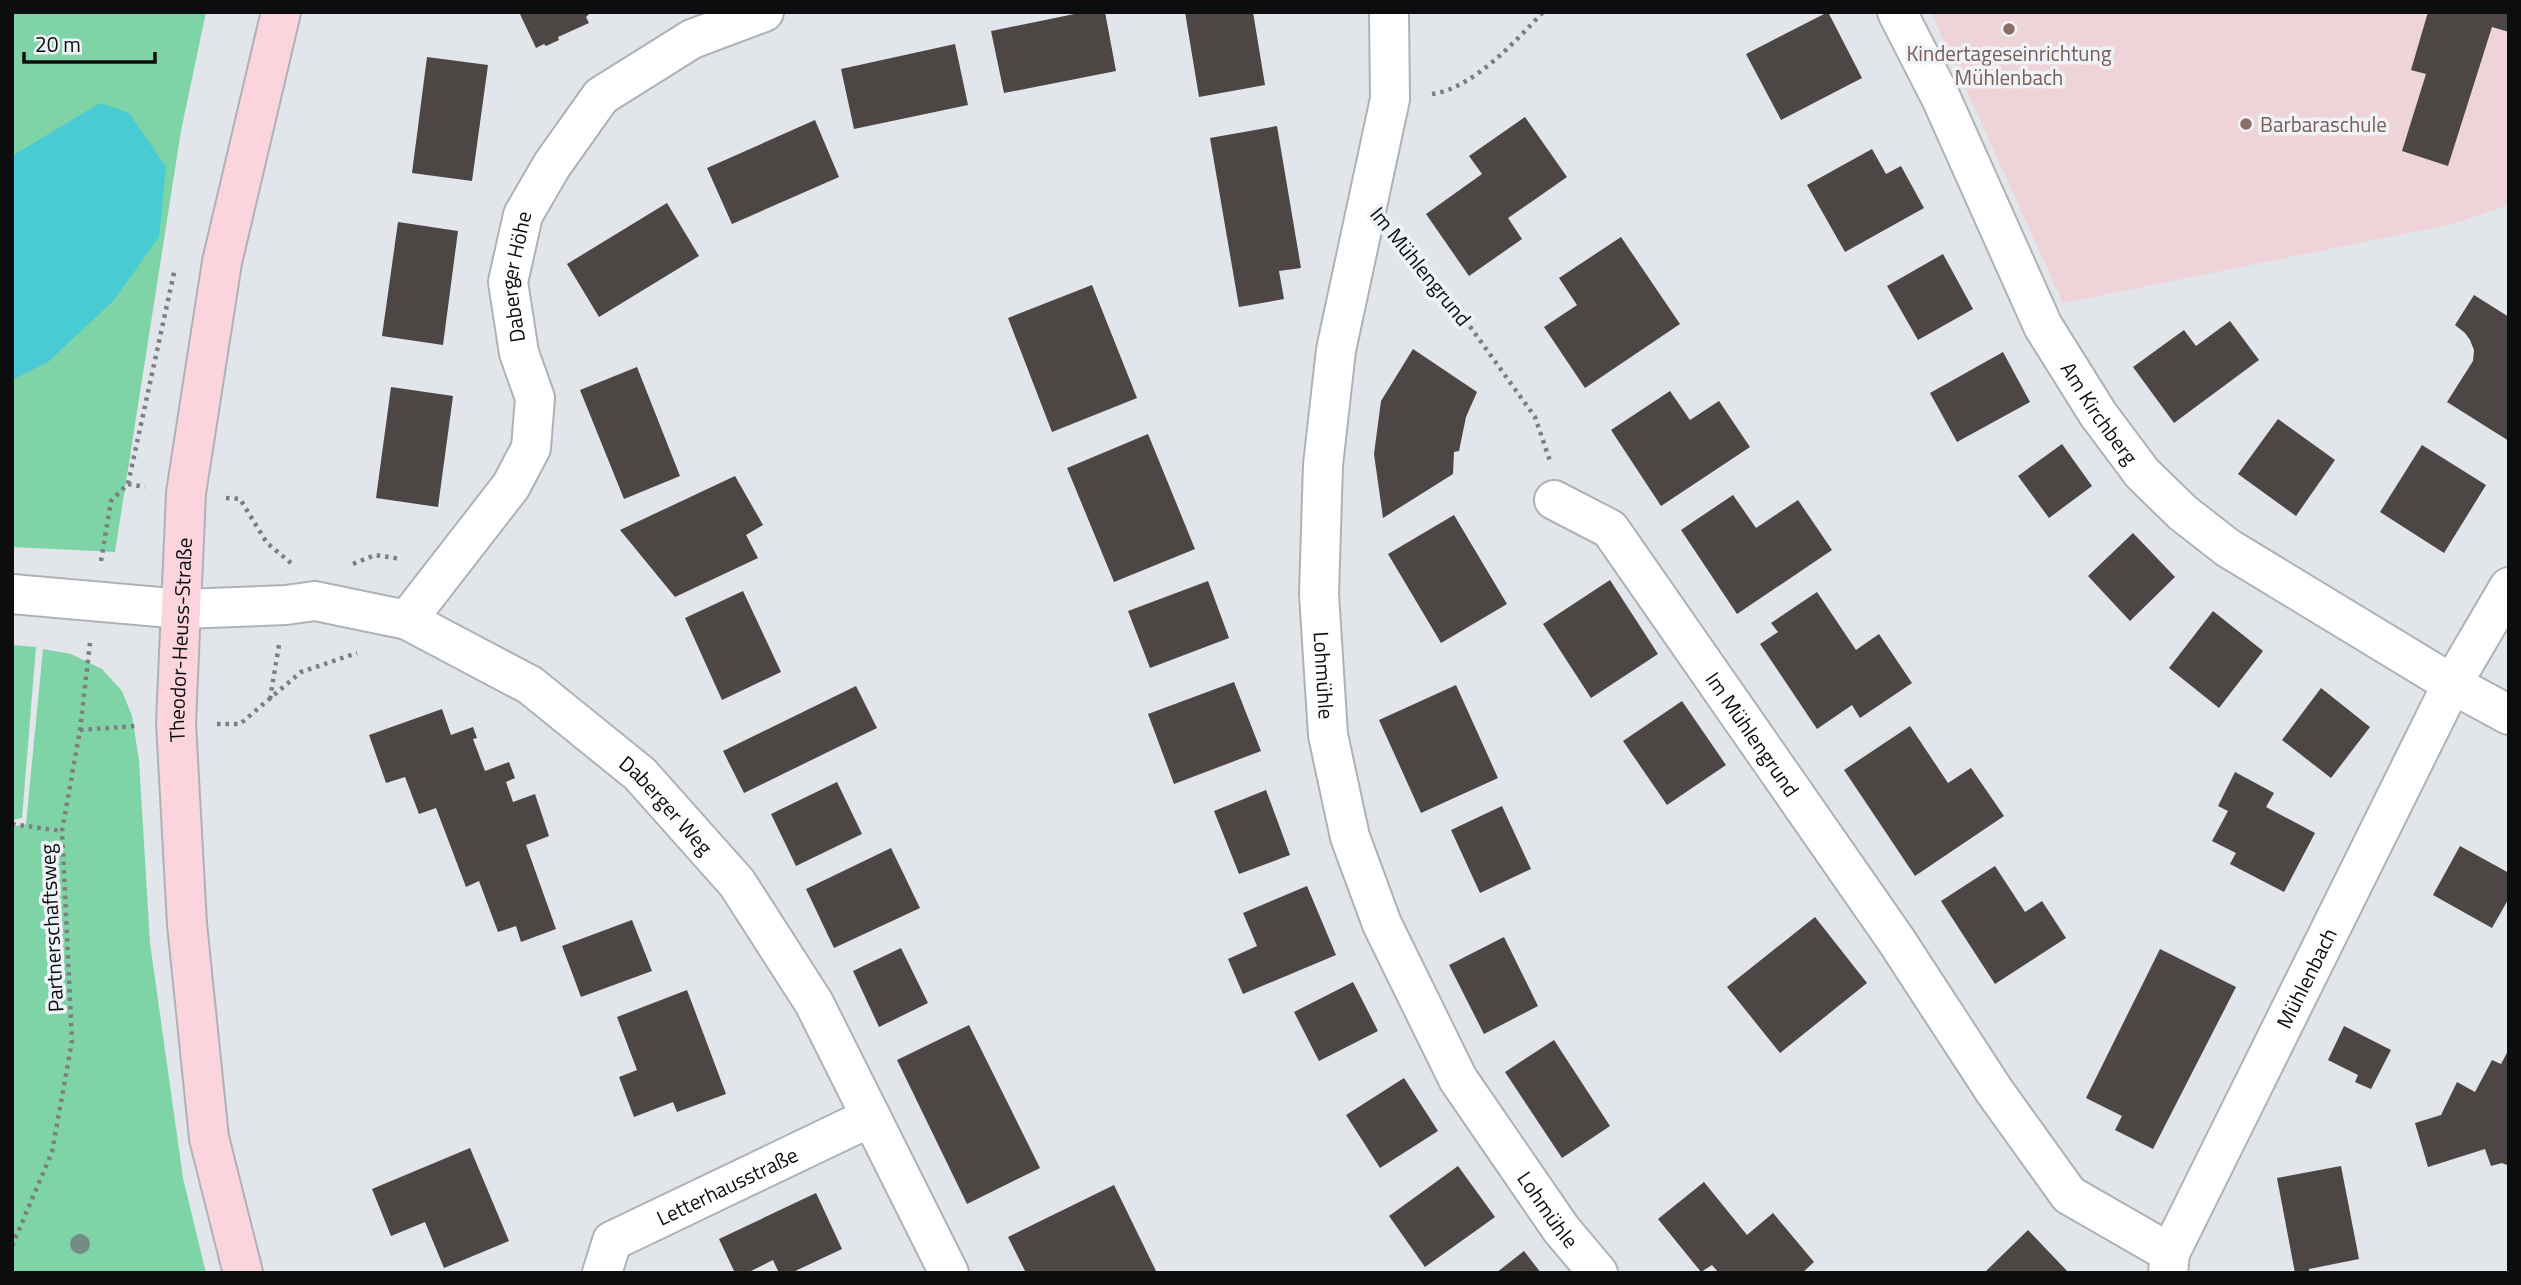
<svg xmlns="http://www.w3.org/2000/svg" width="2521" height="1285" font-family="'Titillium Web',sans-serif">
<rect width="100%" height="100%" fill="#e2e5ea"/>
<!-- education -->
<path fill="#eed4d9" d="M1931 12H2509V205L2453 224 2063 303Z"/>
<!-- green -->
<path fill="#7fd4a7" d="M12 12H206L181 131 115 552 12 547Z
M12 645 36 647 22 818 12 820Z
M43 649 71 654 102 669 122 691 132 716 139 760 150 943 183 1178 206 1273H12V827L26 824Z"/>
<!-- water -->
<path fill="#49cbd3" d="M100 103 129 113 166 167 159 237 114 300 48 362 12 380V156Z"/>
<!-- building -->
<path fill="#4c4645" d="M519 12H591L586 17 589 23 558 37 559 40 546 46 544 44 536 48Z
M1084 12H1105L1116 71 1004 93 991 31Z
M1185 12H1253L1265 85 1199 97Z
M1828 12 1862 78 1781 120 1746 54Z
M2428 12H2509V32L2492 27 2448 166 2402 151 2426 74 2411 70Z
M955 44 968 105 854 129 841 69Z
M427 57 488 65 472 181 412 173Z
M1525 117 1567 177 1508 218 1522 239 1469 276 1426 214 1482 174 1469 156Z
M815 120 839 177 732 224 707 168Z
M1277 126 1301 268 1279 271 1284 299 1239 307 1210 138Z
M1872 149 1886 174 1901 166 1924 208 1845 252 1807 185Z
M667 203 699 256 599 317 567 264Z
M398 222 458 231 443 345 382 336Z
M1621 237 1680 324 1585 388 1544 327 1577 305 1559 278Z
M1943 254 1973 309 1918 340 1887 286Z
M1092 285 1137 398 1052 432 1008 318Z
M2474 295 2509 317V441L2447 402 2473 361 2474 350 2470 340 2465 333 2455 325Z
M2230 321 2259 360 2174 423 2133 367 2184 330 2196 346Z
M1413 349 1477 392 1466 417 1459 451 1454 452 1453 474 1383 518 1374 454 1381 401Z
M2003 352 2030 402 1957 442 1930 393Z
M637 367 680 476 624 499 580 390Z
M391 387 453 396 438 507 376 498Z
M1670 391 1690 420 1719 401 1750 447 1661 506 1611 430Z
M2278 419 2335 460 2296 516 2238 474Z
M1148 434 1195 549 1114 582 1067 468Z
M2062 444 2092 486 2049 518 2018 476Z
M2422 445 2486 485 2444 553 2380 512Z
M735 476 763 525 746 535 758 558 675 597 620 530Z
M1733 495 1756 528 1798 500 1832 550 1737 614 1681 530Z
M1454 515 1507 604 1441 643 1388 554Z
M2133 533 2175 577 2130 621 2088 576Z
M1610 580 1658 654 1591 698 1543 624Z
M1208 581 1229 638 1150 668 1128 611Z
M743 591 781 672 722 700 685 618Z
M1817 592 1856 650 1879 634 1912 683 1860 718 1852 705 1817 729 1760 644 1778 632 1771 623Z
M2213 611 2263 651 2219 708 2169 668Z
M1234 682 1261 751 1174 784 1148 714Z
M1456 685 1498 778 1421 813 1379 720Z
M856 686 877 728 744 793 723 751Z
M2321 688 2370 727 2331 778 2282 740Z
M1682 701 1726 765 1667 805 1623 741Z
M442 709 451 735 473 727 477 738 473 739 485 771 509 762 515 778 506 782 513 802 535 794 549 836 526 845 556 929 521 942 516 926 498 932 479 881 466 887 436 808 419 814 405 777 386 783 369 735Z
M1910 726 1948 783 1971 768 2004 816 1915 876 1844 770Z
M2235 772 2274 793 2266 807 2315 833 2284 892 2230 864 2236 853 2212 841 2228 811 2218 806Z
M837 782 862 834 796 866 771 814Z
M1266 790 1290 855 1239 874 1214 811Z
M1502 806 1531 869 1480 893 1451 830Z
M2460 846 2509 873V898L2492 928 2433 895Z
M891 848 920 908 834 948 806 889Z
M1995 866 2025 912 2042 901 2066 938 1995 984 1941 901Z
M1307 886 1336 955 1243 994 1228 959 1257 946 1243 913Z
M1815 917 1867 983 1780 1053 1727 987Z
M632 920 652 971 581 997 562 946Z
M1504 937 1538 1006 1484 1034 1449 965Z
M901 948 928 1003 879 1027 853 971Z
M2160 949 2236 987 2153 1149 2115 1130 2122 1116 2086 1098Z
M1353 982 1378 1031 1319 1061 1294 1012Z
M687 990 726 1094 677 1112 673 1102 634 1117 619 1077 637 1070 617 1017Z
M969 1025 1040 1168 967 1204 897 1060Z
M2344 1026 2391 1050 2371 1089 2355 1082 2358 1075 2328 1060Z
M1554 1040 1610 1126 1562 1158 1505 1072Z
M2509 1049V1166L2502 1163 2491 1166 2485 1149 2428 1167 2415 1123 2441 1115 2457 1082 2475 1092 2492 1060 2501 1064Z
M1404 1078 1438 1131 1380 1168 1346 1115Z
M470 1148 509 1241 444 1268 425 1222 391 1236 372 1189Z
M1458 1166 1495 1217 1425 1267 1389 1216Z
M2341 1166 2359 1259 2309 1269V1273H2295L2277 1178Z
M1704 1182 1747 1235 1773 1213 1814 1262 1802 1273H1719L1712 1265 1701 1272 1658 1219Z
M1114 1185 1157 1273H1026L1008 1237Z
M816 1193 842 1249 791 1273H779L773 1260 747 1273H735L719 1239Z
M2028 1230 2069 1273H1984Z
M1524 1251 1541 1273H1496Z"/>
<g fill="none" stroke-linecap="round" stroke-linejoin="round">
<!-- street casing -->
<g stroke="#aeb2b6" stroke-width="42">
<g id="street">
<path id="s1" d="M1389 12 1390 99 1336 350 1323 465 1319 594 1328 735 1350 837 1382 924 1458 1079 1561 1229 1598 1273"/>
<path id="s2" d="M1897 12 1941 98 2043 326 2098 414 2142 473 2183 513 2228 548 2452 684 2509 715"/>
<path id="s3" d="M1554 500 1610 529 1896 940 1995 1092 2069 1195 2170 1253"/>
<path id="s4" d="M12 594 182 609 286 605 315 601 407 620 530 685 640 774 737 883 814 1003 949 1273"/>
<path id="s5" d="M407 620 511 486 531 448 535 398 519 353 508 282 523 215 552 165 601 96 692 39 764 12"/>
<path id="s6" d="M602 1273 612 1241 871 1117"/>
<path id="s7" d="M2168 1273 2170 1253 2452 684 2509 587"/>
</g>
</g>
<!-- secondary casing -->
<g stroke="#aeb2b6" stroke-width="42">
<g id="secondary">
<path id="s8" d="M243 1273 209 1138 187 924 176 723 186 493 222 262 281 12"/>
</g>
</g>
<!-- path -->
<path stroke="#7c7e81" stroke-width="4.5" stroke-dasharray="3.5 5" stroke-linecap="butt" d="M1432 94C1472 89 1516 41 1543 12
M1401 240 1461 314 1535 417 1550 461
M128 484 145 487
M226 498 240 499 267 543 291 563
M101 561 111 501 128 484 175 268
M353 564 375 555 401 559
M270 699 279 645
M217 724H240L301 672 357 653
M80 730 135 726
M12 824 62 831
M12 1246 52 1152 72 1041 62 831 80 730 90 643"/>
<!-- street -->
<use href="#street" stroke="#fff" stroke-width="38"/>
<!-- secondary -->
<use href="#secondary" stroke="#fcd4de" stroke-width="38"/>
</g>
<!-- trees -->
<circle fill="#748b83" cx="80" cy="1244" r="10"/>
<!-- markers -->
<g fill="#8d6e63" stroke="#eff3f8" stroke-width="2.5">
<circle cx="2009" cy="29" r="7"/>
<circle cx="2246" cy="124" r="7"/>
</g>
<g text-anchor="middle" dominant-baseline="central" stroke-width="7" stroke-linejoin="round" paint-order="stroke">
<!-- education labels -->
<g font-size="21" fill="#785e54" stroke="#eff3f8">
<text x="2009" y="53">Kindertageseinrichtung<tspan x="2009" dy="24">Mühlenbach</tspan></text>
<text x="2260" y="124" text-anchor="start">Barbaraschule</text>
</g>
<!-- street labels -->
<g font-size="21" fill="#0c0d0e" stroke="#eff3f8">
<text transform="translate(1421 266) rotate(51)">Im Mühlengrund</text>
<text stroke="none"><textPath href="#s5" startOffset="388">Daberger Höhe</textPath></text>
<text stroke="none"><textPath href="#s2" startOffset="450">Am Kirchberg</textPath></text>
<text stroke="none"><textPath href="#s8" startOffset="639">Theodor-Heuss-Straße</textPath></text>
<text stroke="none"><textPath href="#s1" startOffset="670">Lohmühle</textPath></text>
<text stroke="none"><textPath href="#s3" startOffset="313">Im Mühlengrund</textPath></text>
<text stroke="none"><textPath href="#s4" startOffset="719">Daberger Weg</textPath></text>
<text transform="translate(51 928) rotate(-93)">Partnerschaftsweg</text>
<text stroke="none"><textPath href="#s7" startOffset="327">Mühlenbach</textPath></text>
<text stroke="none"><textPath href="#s6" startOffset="161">Letterhausstraße</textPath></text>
<text stroke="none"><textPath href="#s1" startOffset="1258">Lohmühle</textPath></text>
</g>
</g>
<!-- border -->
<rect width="2521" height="1285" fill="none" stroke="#0c0d0e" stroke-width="28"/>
<!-- scale -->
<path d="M24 52v10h131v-10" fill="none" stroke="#0c0d0e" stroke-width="3.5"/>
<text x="35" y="52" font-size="21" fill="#0c0d0e" stroke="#eff3f8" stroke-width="5" paint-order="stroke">20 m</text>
</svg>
